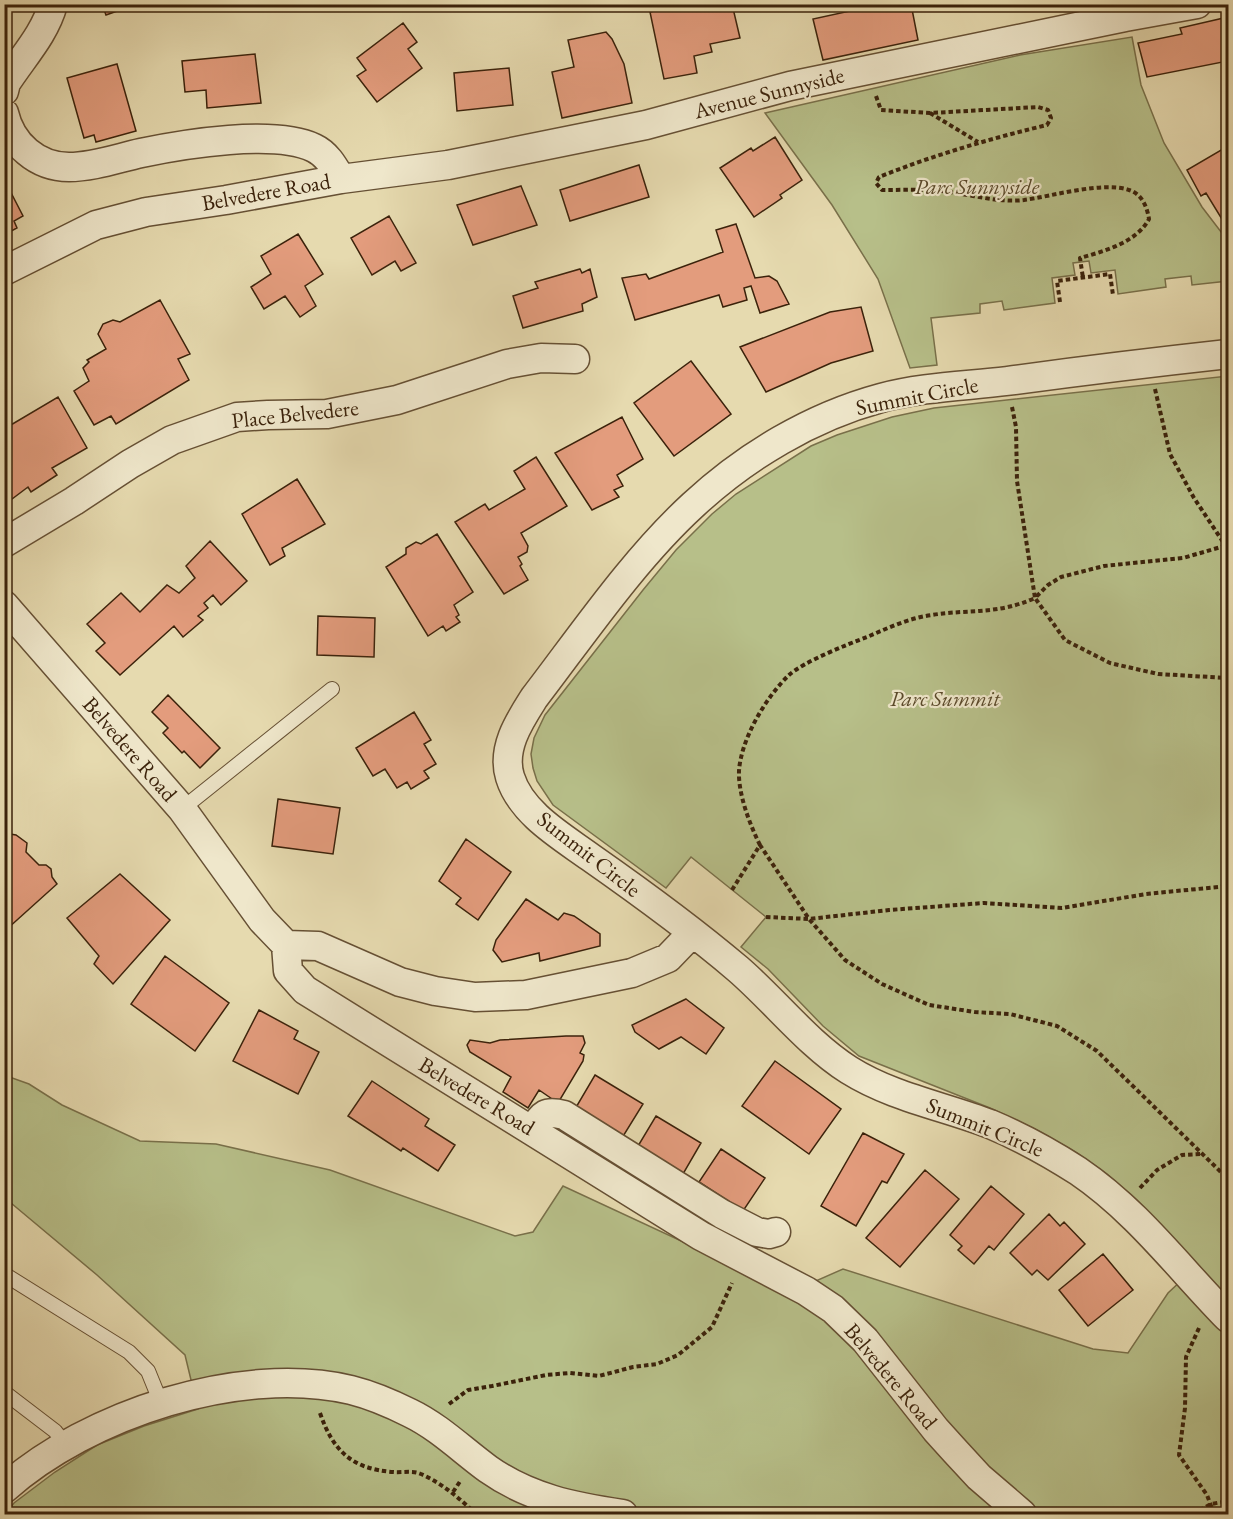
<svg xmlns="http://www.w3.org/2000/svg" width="1233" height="1519" font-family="'EB Garamond',serif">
<rect width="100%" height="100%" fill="#e6daaf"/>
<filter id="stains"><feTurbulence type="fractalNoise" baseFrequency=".00333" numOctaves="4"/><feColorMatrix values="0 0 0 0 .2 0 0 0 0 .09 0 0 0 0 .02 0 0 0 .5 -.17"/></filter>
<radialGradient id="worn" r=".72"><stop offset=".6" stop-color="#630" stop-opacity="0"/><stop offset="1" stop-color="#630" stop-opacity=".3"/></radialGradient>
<!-- green -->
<path fill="#b7bf89" stroke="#79704a" stroke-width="1.5" d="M1132 37 1141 85 1164 143 1202 207 1228 241V281L1192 285 1191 276 1165 279 1166 287 1118 294 1115 270 1091 273 1089 261 1073 263 1075 275 1052 278 1055 303 1004 310 1002 301 980 304V313L931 318 937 365 910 368 878 279 832 205 765 113 1020 55Z
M1228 376V1514H5L14 1503 55 1472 97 1445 144 1426 198 1409 185 1355 97 1275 5 1198 4 1075 29 1084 62 1105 140 1141 216 1144 330 1170 515 1236 533 1232 563 1186 791 1292 843 1269 1093 1349 1128 1353 1168 1293 1198 1265 1137 1200 1107 1174 1077 1153 1037 1130 990 1108 859 1056 823 1026 768 969 741 947 766 917 691 857 666 888 553 805 537 781 533 768 531 754 534 738 545 715 643 590 676 550 712 514 736 494 811 446 837 435 892 417 934 408Z"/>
<!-- building -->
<path fill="#e39c7d" stroke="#3b220b" stroke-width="1.5" d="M102 4H137L106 15Z
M681 4H732L740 38 710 44 712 52 694 56 697 73 664 79 650 12Z
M882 4H911L918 40 823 60 813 19Z
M1228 17V61L1147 77 1138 43 1182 34 1180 28Z
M403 23 417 42 408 49 422 68 377 102 357 76 366 70 357 58Z
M606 32 612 39 624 64 632 103 562 118 552 72 574 67 568 40Z
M255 54 261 103 207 108 206 90 185 92 182 61Z
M117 64 136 131 96 142 94 135 84 138 67 78Z
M509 68 513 105 457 111 454 73Z
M775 137 802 180 780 195 782 198 754 217 720 168 751 148 753 151Z
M1228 146V229L1206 193 1201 196 1187 170Z
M639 165 649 197 570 221 560 190Z
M6 183 23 216 14 221 17 228 4 235V184Z
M521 186 537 225 473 245 457 205Z
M389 216 416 263 401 271 395 261 372 275 351 238Z
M736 224 755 278 769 276 777 281 789 304 760 313 751 286 744 288 747 300 723 307 719 295 635 320 622 278 646 274 649 279 723 252 716 230Z
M298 234 323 274 305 286 316 306 300 317 285 296 264 309 251 287 271 274 261 256Z
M580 269 582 273 590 269 597 297 582 304 583 311 523 328 513 296 538 288 535 282Z
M160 300 190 354 178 359 189 380 116 424 111 416 94 425 74 391 89 381 83 368 89 362 87 360 106 349 98 334 103 324 113 320 120 322Z
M861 307 873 351 831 363 766 392 740 347 830 312Z
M691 361 731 414 674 456 634 403Z
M58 397 87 448 52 468 57 475 31 492 28 487 12 499 4 489V429Z
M622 417 643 459 617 475 623 486 614 490 619 497 592 510 555 453Z
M536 457 567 506 521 533 528 546 527 552 518 557 522 564 520 566 528 580 504 594 455 522 485 504 489 510 525 489 514 471Z
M297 479 325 524 282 548 285 556 270 565 242 514Z
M437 534 473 592 454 605 459 615 456 617 460 622 446 631 443 626 428 636 386 567 406 554V548L416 542 421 544Z
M210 541 247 581 221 605 213 595 204 603 208 608 198 616 203 620 183 637 174 626 120 675 96 651 105 643 87 624 121 593 140 612 167 585 179 593 195 578 186 566Z
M318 616 375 618 374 657 317 655Z
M168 695 220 748 200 768 184 751 182 753 163 733 168 728 152 712Z
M414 712 431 740 424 744 436 764 424 771 429 778 411 789 407 782 397 788 385 769 373 776 356 748Z
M278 799 340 808 333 854 272 846Z
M4 833 16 835 27 843 26 852 39 865H46L51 869 52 877 57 884 7 929 4 926Z
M466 839 511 872 478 920 456 904 461 898 439 881Z
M120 874 170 920 113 984 94 964 99 956 67 918Z
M526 899 558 920 564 913 574 916 600 934V946L540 961 539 953 502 962 493 950 496 940Z
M165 956 229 1003 195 1051 131 1004Z
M686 999 724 1028 706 1054 681 1037 659 1049 635 1032 632 1025Z
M259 1010 298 1031 294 1039 319 1052 298 1094 233 1061Z
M566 1036H583L585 1043 580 1053 584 1055 583 1061 558 1103 539 1090 528 1108 503 1092 511 1077 470 1052 467 1045 470 1040 490 1043 500 1040Z
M775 1061 841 1109 809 1154 742 1106Z
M595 1075 643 1104 622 1138 575 1109Z
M372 1081 429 1119 425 1126 455 1145 438 1171 403 1148 401 1151 348 1116Z
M656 1116 701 1143 683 1174 638 1146Z
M863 1133 904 1154 887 1183 882 1181 856 1226 821 1206Z
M721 1149 765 1178 743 1211 699 1182Z
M925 1170 959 1199 900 1267 866 1238Z
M991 1186 1024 1214 994 1250 989 1246 974 1264 958 1250 962 1246 950 1235Z
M1049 1214 1060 1226 1064 1222 1085 1244 1048 1280 1037 1270 1032 1275 1010 1253Z
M1103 1254 1133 1290 1088 1326 1059 1290Z"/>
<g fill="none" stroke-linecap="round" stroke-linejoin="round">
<!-- lane casing -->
<g stroke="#665034" stroke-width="16">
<path id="lane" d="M182 809 332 689
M4 1274 129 1352 148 1371 161 1403
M4 1392 55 1431 66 1445"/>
</g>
<!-- street casing -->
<g stroke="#665034" stroke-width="31">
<path id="street" d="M4 91 6 83C22 58 45 34 53 4
M4 113C11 144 37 167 69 167 93 167 118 158 141 153 184 144 275 129 314 148 327 154 334 167 341 179L226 200 146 212 96 225 4 271
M341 179 448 165 646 125 790 86 1125 17 1197 4
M1228 354C1155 362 1081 371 1007 381 966 386 922 387 881 398 811 417 746 456 693 505 634 559 583 634 534 698 520 720 501 748 510 777 521 813 561 836 590 857 640 892 691 929 738 969 775 1001 808 1044 849 1070 892 1097 943 1106 990 1124 1021 1137 1050 1153 1078 1171 1137 1211 1179 1268 1228 1318
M4 543 74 501 130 464 172 440 237 417 268 415 327 414 397 400 507 364 541 358 575 359
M4 605 182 809 262 920 286 945 288 971 305 990 701 1236 806 1291 833 1309 865 1340 936 1430 955 1451 979 1477 1022 1514
M286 945 318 946 400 982 435 991 475 997 526 995 632 973 668 958 692 933
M533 1130C543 1114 545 1110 564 1115L722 1214 757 1232 769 1234 776 1232
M4 1489C88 1414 241 1364 351 1390 371 1395 392 1404 410 1413 439 1427 462 1450 488 1469 529 1498 574 1507 623 1514"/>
</g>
<!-- path -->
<path stroke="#3b220b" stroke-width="4" stroke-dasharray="4.5 3" stroke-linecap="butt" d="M876 96 881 110 930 113 1038 107 1048 110 1051 118 1047 125C989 139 934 155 879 177L876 183 882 190C902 190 923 189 942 191 969 194 997 203 1024 200 1053 196 1103 181 1129 190 1142 194 1147 207 1149 219 1137 242 1105 251 1080 258L1083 278
M930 113 978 142
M1060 302 1057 281 1110 274 1113 295
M1155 389 1170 454 1194 498 1225 545 1228 563
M1012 407 1016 427 1017 481 1035 598 1048 585 1061 577 1104 566 1183 558 1228 545
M760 845C750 825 738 794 739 771 741 739 766 697 789 675 805 661 846 645 867 637 888 628 909 618 932 615 969 609 997 615 1035 598L1065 640 1110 663 1158 674 1228 678
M732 890 760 845 809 919 845 960 882 984 929 1005 975 1012 1010 1014 1057 1026 1097 1051 1228 1179
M766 917 809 919 889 910 984 903 1062 908 1146 894 1228 886
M1140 1188 1157 1170 1182 1155 1201 1154
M1199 1328 1186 1357 1185 1408 1179 1455 1207 1495 1214 1514
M449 1404 468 1390 492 1386 546 1375 570 1373 599 1376 633 1367 657 1364 678 1355 712 1327 732 1283
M320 1413C333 1451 352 1469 393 1472 402 1473 413 1470 421 1474 443 1484 459 1498 476 1514
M453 1492 461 1480
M1193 1514 1211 1504 1228 1501"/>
<!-- lane -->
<use href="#lane" stroke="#efe7cb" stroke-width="14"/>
<!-- street -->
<use href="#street" stroke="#efe7cb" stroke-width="28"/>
</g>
<g text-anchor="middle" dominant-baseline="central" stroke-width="4.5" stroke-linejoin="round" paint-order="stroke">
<!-- street labels -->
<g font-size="22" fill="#3b220b" stroke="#efe7cb">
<text transform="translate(769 93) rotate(-14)">Avenue Sunnyside</text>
<text transform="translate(266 192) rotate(-10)">Belvedere Road</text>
<text transform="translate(917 396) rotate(-11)">Summit Circle</text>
<text transform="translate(295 414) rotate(-6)">Place Belvedere</text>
<text transform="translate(130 749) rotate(49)">Belvedere Road</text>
<text transform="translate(589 854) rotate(38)">Summit Circle</text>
<text transform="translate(477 1096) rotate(31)">Belvedere Road</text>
<text transform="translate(985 1127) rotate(22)">Summit Circle</text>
<text transform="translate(891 1376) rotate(50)">Belvedere Road</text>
</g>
<!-- park labels -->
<g font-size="22" font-style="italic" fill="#5a492a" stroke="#efe7cb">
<text x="977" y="186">Parc Sunnyside</text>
<text x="945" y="698">Parc Summit</text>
</g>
</g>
<!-- margin -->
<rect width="1233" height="1519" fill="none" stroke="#e6daaf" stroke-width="24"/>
<rect x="6" y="6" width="1221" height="1507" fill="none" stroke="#3b220b" stroke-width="3"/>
<rect x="12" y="12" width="1209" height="1495" fill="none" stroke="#3b220b" stroke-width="1.5"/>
<rect width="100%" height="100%" filter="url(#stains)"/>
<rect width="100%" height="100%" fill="url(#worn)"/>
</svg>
